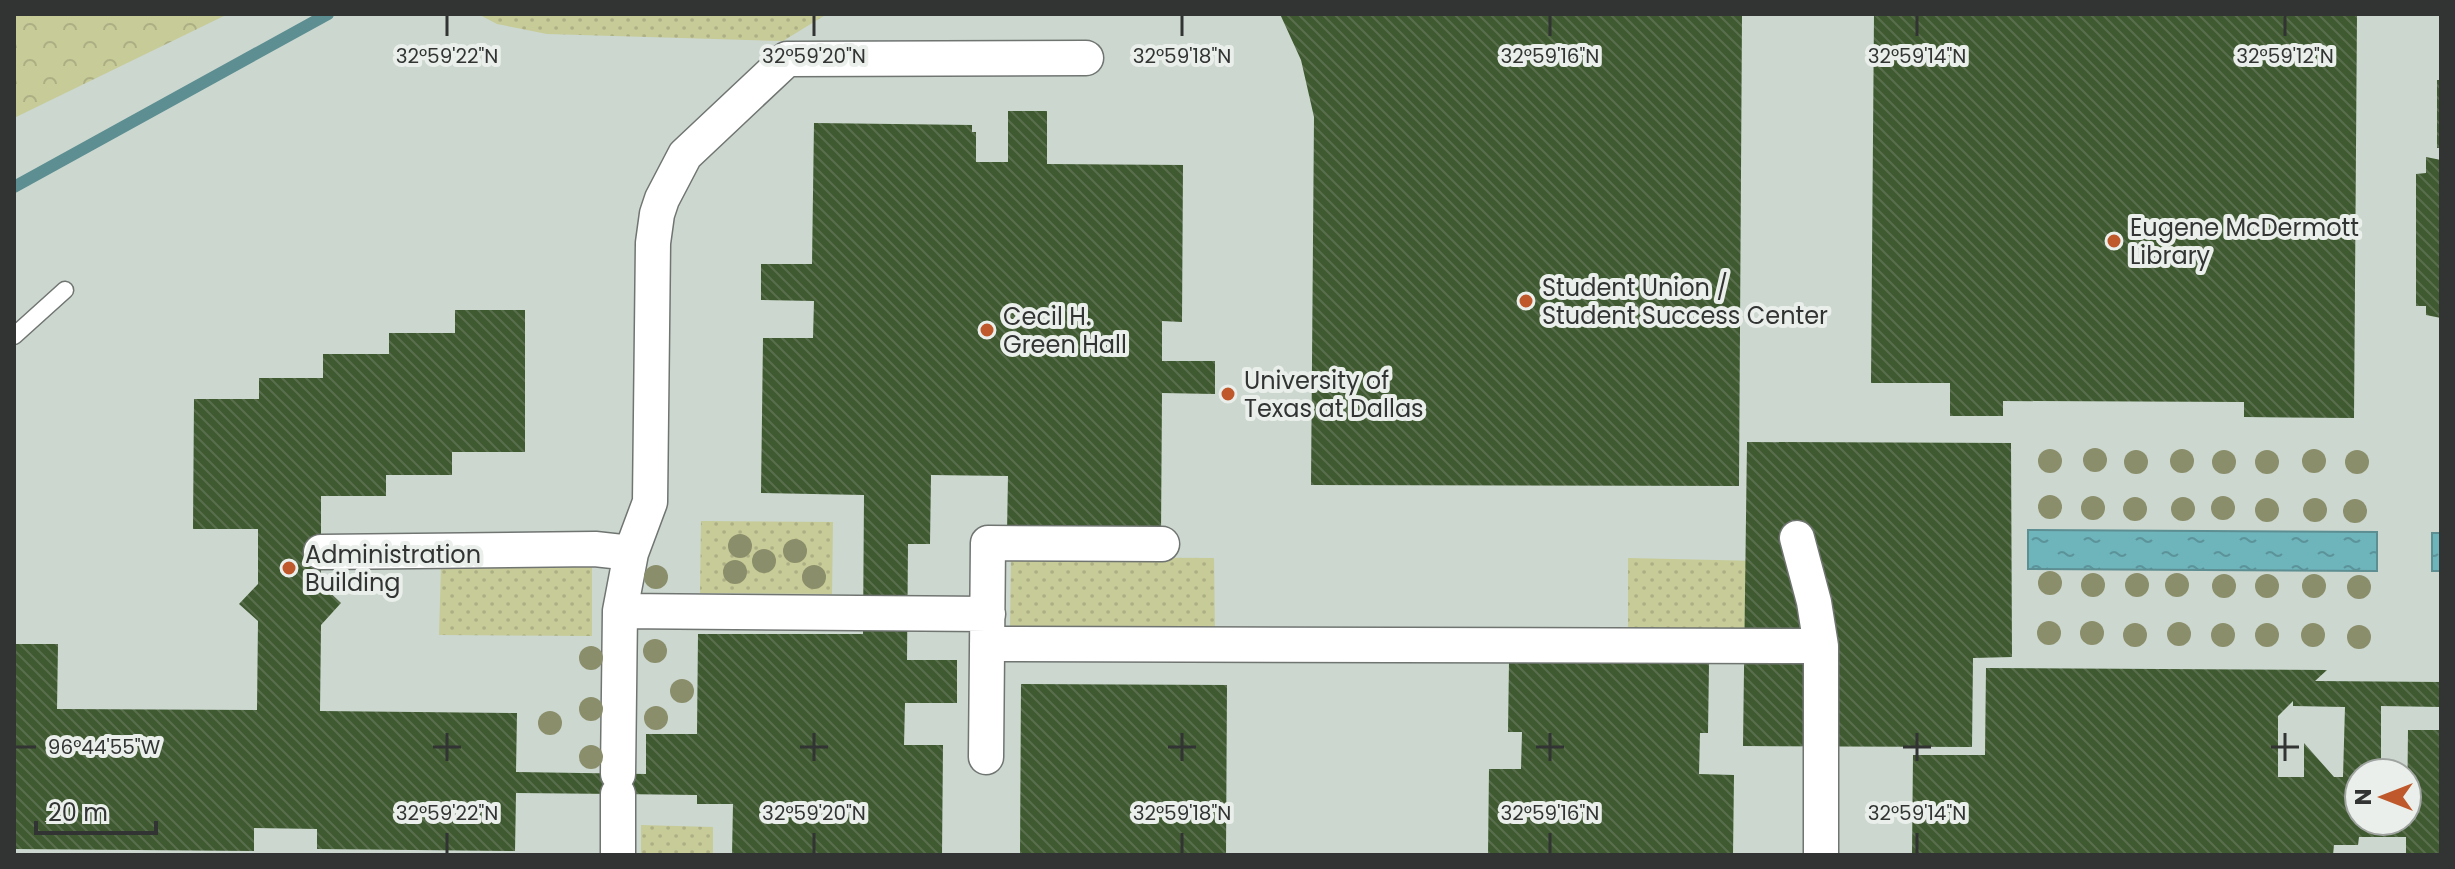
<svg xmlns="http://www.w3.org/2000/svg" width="2455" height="869" font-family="Poppins,sans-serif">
<defs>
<pattern id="grass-dots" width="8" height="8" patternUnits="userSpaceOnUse" patternTransform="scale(2)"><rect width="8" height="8" fill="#c7cb98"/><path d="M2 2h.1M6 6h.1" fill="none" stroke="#abaf83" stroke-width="1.8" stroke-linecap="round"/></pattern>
<pattern id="forest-crowns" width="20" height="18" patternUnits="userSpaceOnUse" patternTransform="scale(2)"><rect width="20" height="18" fill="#c7cb98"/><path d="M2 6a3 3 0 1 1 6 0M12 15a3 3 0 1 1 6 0" fill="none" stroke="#abaf83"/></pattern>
<pattern id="water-ripples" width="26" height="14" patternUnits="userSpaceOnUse" patternTransform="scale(2)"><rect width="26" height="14" fill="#6eb4bb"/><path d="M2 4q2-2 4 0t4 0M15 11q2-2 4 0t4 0" fill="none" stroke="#5b9399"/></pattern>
<pattern id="building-back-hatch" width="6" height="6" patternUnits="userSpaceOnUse" patternTransform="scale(2)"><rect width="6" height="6" fill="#3f5930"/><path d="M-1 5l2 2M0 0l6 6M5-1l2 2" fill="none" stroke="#596e4d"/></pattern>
</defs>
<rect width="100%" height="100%" fill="#dce2de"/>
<!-- built -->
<path fill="#cbd7cf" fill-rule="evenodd" d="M14 14H2441V855H14ZM2359 773H2407V821H2359Z"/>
<!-- grass -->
<path fill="url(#grass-dots)" d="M478 14H827L783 41 547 34 497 24Z
M701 521 833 522 832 594 700 593Z
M1011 557 1214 558 1215 630 1010 628Z
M1628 558 1760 561 1759 634 1628 633Z
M441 566H592V636L439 635Z
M641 825 713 827V855H641Z"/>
<!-- forest -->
<path fill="url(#forest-crowns)" d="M14 14H228L14 118Z"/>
<!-- water -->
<path fill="url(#water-ripples)" stroke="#5c8e92" stroke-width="2" d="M2028 530 2377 532V571L2028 569Z
M2432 533H2441V571H2432Z"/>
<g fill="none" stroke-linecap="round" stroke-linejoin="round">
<!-- stream -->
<path stroke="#5c8e92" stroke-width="12" d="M14 187 328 14"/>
</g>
<!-- building -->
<path fill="url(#building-back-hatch)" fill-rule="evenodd" d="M1280 14H1742L1739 486 1311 485 1314 117 1301 60Z
M1874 14H2357L2354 418 2244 417V402L2003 401V416H1950V383H1871Z
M2437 80H2441V148H2437Z
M1008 111H1047V164L1183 165 1182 322 1162 321V361H1215V394L1162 393 1161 534 1007 533 1008 476 931 475 930 544H908L907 660H957V703H905L904 745H943L942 855H732L733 804H697V795L618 794 516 793 515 851 317 849V829L254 828V851L14 849V644H58L57 709 257 710 258 621 239 604 258 584V529H193L194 399H259V378H323V354H389V333H455V310H525V452H452V475H386V496H321V584L341 603 321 625 320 711 517 713 516 772 646 774V734H697L698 634H863L864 495 761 493 763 338H813L814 301 761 300V264H812L814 123 972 125V132H976V162H1008Z
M2426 157 2441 160V318L2426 315V306H2416V174L2426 173Z
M1747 442 2011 443 2012 657 1973 658 1972 747 1743 746Z
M1509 662 1709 664 1708 733H1700L1699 774 1734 775 1733 855H1488L1489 769H1521L1522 732H1508Z
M1986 668 2327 670 2315 681 2441 682V707L2381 706V762H2383V773H2359V821H2407L2408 730H2441V855H2406V837H2359L2358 845H2334L2333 855H1912L1913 755H1985ZM2293 701V706L2345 707 2343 777H2334L2304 743V777H2278V716Z
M1021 684 1227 685 1226 855H1020Z"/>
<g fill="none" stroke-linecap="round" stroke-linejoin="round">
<!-- lane casing -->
<g stroke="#707572" stroke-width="19">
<path id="lane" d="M14 336 65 290"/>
</g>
<!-- street casing -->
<g stroke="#707572" stroke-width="37">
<path id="street" d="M1797 538 1814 602 1821 646V855
M321 552 595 549 631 553
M620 611 988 614
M987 644 1821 646
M986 757 988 543 1162 544
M618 774 620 611 631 553 650 502 653 243 657 214 662 199 685 155 787 59 1086 58
M618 855V794"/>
</g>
<!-- lane -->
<use href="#lane" stroke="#fff" stroke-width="16"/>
<!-- street -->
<use href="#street" stroke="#fff" stroke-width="34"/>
</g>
<!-- trees -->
<g fill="#8b8e6a">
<circle cx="2095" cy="460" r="12"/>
<circle cx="2050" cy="461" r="12"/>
<circle cx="2182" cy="461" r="12"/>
<circle cx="2314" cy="461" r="12"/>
<circle cx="2136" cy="462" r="12"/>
<circle cx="2224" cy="462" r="12"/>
<circle cx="2267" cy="462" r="12"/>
<circle cx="2357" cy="462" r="12"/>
<circle cx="2050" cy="507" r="12"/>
<circle cx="2093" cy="508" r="12"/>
<circle cx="2223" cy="508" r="12"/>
<circle cx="2135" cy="509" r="12"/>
<circle cx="2183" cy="509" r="12"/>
<circle cx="2267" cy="510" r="12"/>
<circle cx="2315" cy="510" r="12"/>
<circle cx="2355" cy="511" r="12"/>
<circle cx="740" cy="546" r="12"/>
<circle cx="795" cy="551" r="12"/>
<circle cx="764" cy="561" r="12"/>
<circle cx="735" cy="572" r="12"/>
<circle cx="656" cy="577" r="12"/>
<circle cx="814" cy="577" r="12"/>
<circle cx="2050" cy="583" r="12"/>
<circle cx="2093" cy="585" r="12"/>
<circle cx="2137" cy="585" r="12"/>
<circle cx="2177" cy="585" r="12"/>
<circle cx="2224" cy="586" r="12"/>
<circle cx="2267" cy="586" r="12"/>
<circle cx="2314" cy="586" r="12"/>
<circle cx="2359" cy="587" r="12"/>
<circle cx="2049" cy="633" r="12"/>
<circle cx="2092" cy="633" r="12"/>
<circle cx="2179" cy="634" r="12"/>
<circle cx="2135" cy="635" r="12"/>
<circle cx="2223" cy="635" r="12"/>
<circle cx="2267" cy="635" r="12"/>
<circle cx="2313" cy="635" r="12"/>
<circle cx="2359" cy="637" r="12"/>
<circle cx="655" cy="651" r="12"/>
<circle cx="591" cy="658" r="12"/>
<circle cx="682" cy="691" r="12"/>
<circle cx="591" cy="709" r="12"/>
<circle cx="656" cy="718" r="12"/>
<circle cx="550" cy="723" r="12"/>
<circle cx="591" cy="757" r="12"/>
</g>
<!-- ticks -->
<path fill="none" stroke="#323433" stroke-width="3" d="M447 16V36M814 16V36M1182 16V36M1550 16V36M1917 16V36M2285 16V36M447 733V761M814 733V761M1182 733V761M1550 733V761M1917 733V761M2285 733V761M16 747H36M433 747H461M800 747H828M1168 747H1196M1536 747H1564M1903 747H1931M2271 747H2299M447 833V853M814 833V853M1182 833V853M1550 833V853M1917 833V853"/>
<!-- markers -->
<g fill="#bf592b" stroke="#eaefeb" stroke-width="3">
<circle cx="2114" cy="241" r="8"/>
<circle cx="1526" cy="301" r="8"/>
<circle cx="987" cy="330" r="8"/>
<circle cx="1228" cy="394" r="8"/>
<circle cx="289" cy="568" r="8"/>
</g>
<g text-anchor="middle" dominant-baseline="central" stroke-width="8" stroke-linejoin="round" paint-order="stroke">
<!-- poi labels -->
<g font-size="24" fill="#323433" stroke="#eaefeb" text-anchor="start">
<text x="2130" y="227">Eugene McDermott<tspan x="2130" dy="28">Library</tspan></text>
<text x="1542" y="287">Student Union /<tspan x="1542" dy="28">Student Success Center</tspan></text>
<text x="1003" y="316">Cecil H.<tspan x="1003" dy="28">Green Hall</tspan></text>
<text x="1244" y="380">University of<tspan x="1244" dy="28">Texas at Dallas</tspan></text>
<text x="305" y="554">Administration<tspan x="305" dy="28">Building</tspan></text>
</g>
</g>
<g font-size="20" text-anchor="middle" fill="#323433" stroke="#eaefeb" stroke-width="8" stroke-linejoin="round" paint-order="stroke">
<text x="447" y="63">32°59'22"N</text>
<text x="814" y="63">32°59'20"N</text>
<text x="1182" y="63">32°59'18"N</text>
<text x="1550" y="63">32°59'16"N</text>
<text x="1917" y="63">32°59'14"N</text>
<text x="2285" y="63">32°59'12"N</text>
<text x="104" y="754">96°44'55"W</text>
<text x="447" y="820">32°59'22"N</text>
<text x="814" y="820">32°59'20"N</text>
<text x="1182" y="820">32°59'18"N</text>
<text x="1550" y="820">32°59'16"N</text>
<text x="1917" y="820">32°59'14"N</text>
</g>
<!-- border -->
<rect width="2455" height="869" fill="none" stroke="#323433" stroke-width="32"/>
<!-- north arrow -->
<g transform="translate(2383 797) rotate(270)"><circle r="38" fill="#eaefeb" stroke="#a0a4a1" stroke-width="2"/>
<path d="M0-6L14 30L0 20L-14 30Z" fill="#bf592b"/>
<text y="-12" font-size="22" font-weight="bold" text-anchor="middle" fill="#323433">N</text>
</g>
<!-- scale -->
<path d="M36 821v12h120v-12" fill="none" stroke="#323433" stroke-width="4"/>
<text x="48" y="821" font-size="24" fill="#323433" stroke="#eaefeb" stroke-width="6" paint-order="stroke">20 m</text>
</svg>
